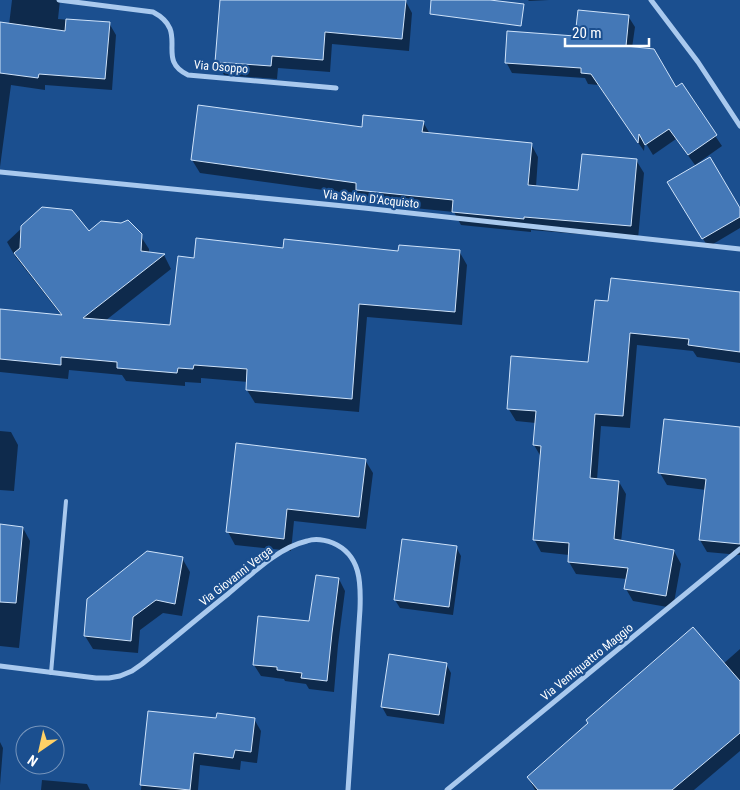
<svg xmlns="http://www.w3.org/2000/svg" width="740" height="790" font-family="'Roboto Condensed',sans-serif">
<rect width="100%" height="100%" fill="#1b4f8f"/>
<!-- shadow -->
<path fill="#0007" d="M12 0H60L58 19 109 23 116 35 112 90 45 85V90L11 85 0 167V23L9 25Z
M221 0H405L412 13 409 51 332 44 330 72 278 68 277 79 224 75 217 62Z
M528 0H549L529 1Z
M628 16 635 27 632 48 676 89 681 85 722 146 695 165 676 139 653 155 645 142 644 151 598 85 588 84 585 78 512 73 506 62Z
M423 122 430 134 531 144 538 157 536 187 580 191 636 160 644 173 638 239 531 230V232L461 225 454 212 364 203 360 195 200 173 192 160 363 128Z
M669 182 740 210V228L708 247Z
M43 208 88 233 140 235 149 249V253L164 255 171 269 105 321 171 327 195 259 284 250 399 253 459 251 467 265 462 325 367 317 359 412 255 403 247 390 248 382 201 378V383L185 382V386L126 381 122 375 69 370 68 379 0 372V310L62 316 15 256 7 242Z
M740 294V363L697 357 693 351 637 345 630 428 601 426 597 480 619 482 626 494 621 542 674 551 681 564 673 608 633 601 626 589 627 579 576 574 569 562V555L541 552 534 539 541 457 534 445 536 423 516 421 508 408 589 363 609 302Z
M740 429V555L707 552 700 540 706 490 667 485 660 473Z
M0 431 11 432 18 445 14 491 0 490Z
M365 460 373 473 366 529 294 521 291 551 235 545 228 532Z
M0 526 23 528 30 541 19 648 0 646Z
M456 547 461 556 453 615 400 608 395 600Z
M182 558 190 572 182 616 163 613 140 630 138 653 93 649 85 636Z
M339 579 345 591 338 645 334 692 309 689 306 684 285 681 284 679 261 676 254 665 310 623Z
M740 649V751L694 790H535L528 777 723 664Z
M446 664 451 673 444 724 387 716 382 707Z
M149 712 218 719H254L261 731 257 763 241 761 240 770 200 765 198 790H141Z
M0 742 3 748 0 785Z
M42 780 87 784 90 790H41Z"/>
<!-- building -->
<path fill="#4478b7" stroke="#cfe3fa" d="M220 0H406L402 39 325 32 323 60 272 56 271 66 215 62Z
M431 0H490L524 4 521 26 430 14Z
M578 10 629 15 626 46 654 49 676 87 682 83 717 135 688 155 669 129 645 145 639 134 638 143 591 74 581 73V68L505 63 507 31 575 36Z
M66 19 110 22 105 79 39 74 38 78 0 73V22L65 31Z
M198 105 362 127 363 115 424 121 422 132 532 143 528 185 578 190 582 154 637 159 631 226 524 217V219L452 212 453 200 356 190V183L191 160Z
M710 157 740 208V217L702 239 667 182Z
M42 207 72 210 89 231 101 221 121 223 128 220 142 234 141 251 165 254 83 318 170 325 178 256 194 258 196 238 283 248 284 239 398 251 399 245 460 250 455 312 359 304 352 399 246 390 247 369 194 365 193 369 178 368 177 373 117 368V362L61 357V365L0 359V309L62 315 14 253 20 248 21 226Z
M611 278 740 292V352L688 345 689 339 630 333 623 416 595 414 590 478 619 481 614 539 674 550 666 596 624 589 628 568 568 562 569 543 533 540 541 446 533 445 536 411 507 409 511 356 588 362 595 300 608 301Z
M664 419 740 427V544L699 540 706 479 658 473Z
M236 443 366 459 359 517 287 509 284 539 226 532Z
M0 524 23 527 16 603 0 602Z
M402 539 457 546 449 607 394 600Z
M147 551 183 557 175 604 156 600 133 617 131 641 84 636 87 599Z
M316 575 339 578 332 633 327 681 301 678 302 673 277 670V667L253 665 258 616 309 621Z
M693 627 740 681V733L672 790H538L527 777 588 723 586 720Z
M389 654 447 663 439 715 381 707Z
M148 711 216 718 217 713 255 718 251 752 235 750 233 758 194 753 190 790 140 785Z"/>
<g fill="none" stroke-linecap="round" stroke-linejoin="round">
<!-- service -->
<path stroke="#a9c9ee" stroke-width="4" d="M51 673 66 501"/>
<!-- minor -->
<path stroke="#a9c9ee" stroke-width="5" d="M59 0 153 12C191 32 154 59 188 75L336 88
M651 0 698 62 740 126
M0 172 364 208 740 249
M0 666 96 678H109L120 676 132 671 142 664C171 641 199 617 228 594 251 575 277 548 307 541 316 538 325 540 333 543 361 555 361 583 360 609L348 790
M447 790 740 549"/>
</g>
<g text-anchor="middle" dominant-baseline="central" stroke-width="4.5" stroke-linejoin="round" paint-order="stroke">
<!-- street labels -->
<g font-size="12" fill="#fff" stroke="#1b4f8f">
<text transform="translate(221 67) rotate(5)">Via Osoppo</text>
<text transform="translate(371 199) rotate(6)">Via Salvo D'Acquisto</text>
<text transform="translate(236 576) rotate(-38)">Via Giovanni Verga</text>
<text transform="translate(587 662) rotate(-39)">Via Ventiquattro Maggio</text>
</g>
</g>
<!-- north arrow -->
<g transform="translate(40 750) rotate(214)"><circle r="24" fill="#1b4f8f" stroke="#7695bc"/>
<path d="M0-4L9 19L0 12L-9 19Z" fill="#ffd166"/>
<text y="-8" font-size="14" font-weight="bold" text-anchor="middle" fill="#ffffff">N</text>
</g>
<!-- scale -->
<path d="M565 38v8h84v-8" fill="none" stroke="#ffffff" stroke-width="2.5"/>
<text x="572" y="38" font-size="15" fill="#ffffff" stroke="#1b4f8f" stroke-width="4" paint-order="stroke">20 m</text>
</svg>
